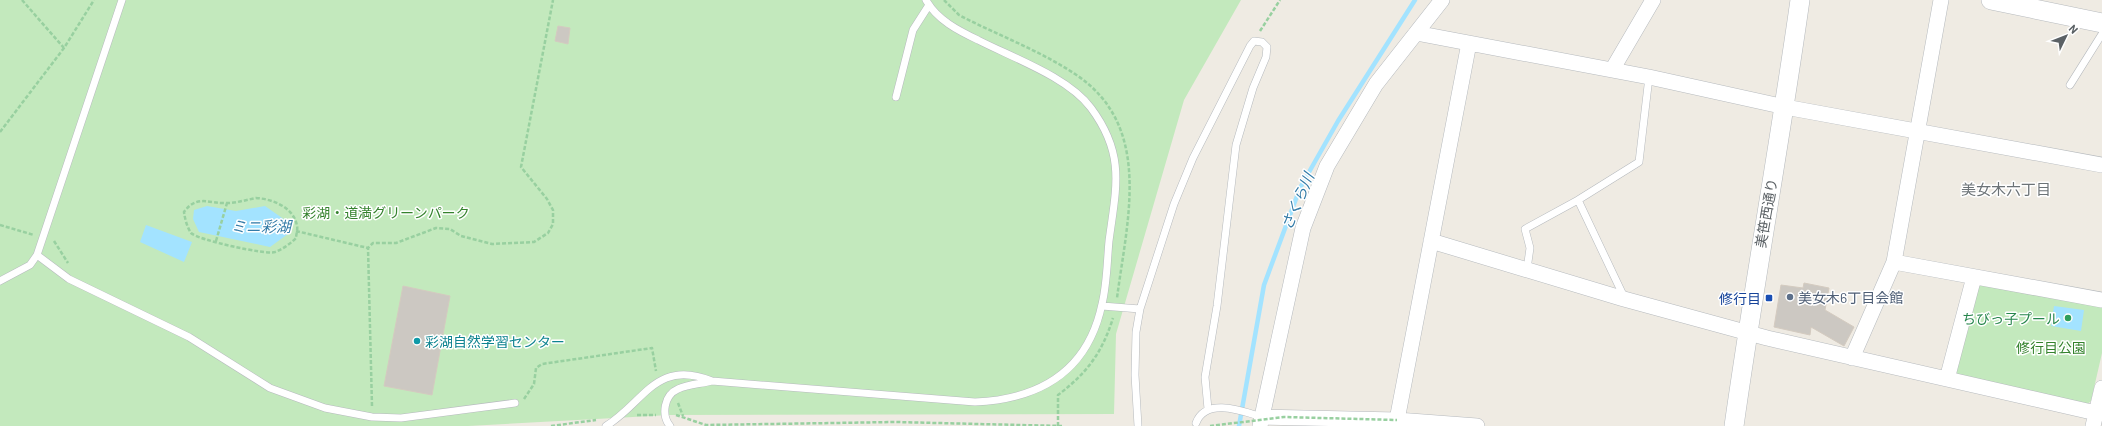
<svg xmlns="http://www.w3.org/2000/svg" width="2102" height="426" font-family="Barlow,'Noto Sans JP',sans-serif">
<rect width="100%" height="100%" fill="#efebe3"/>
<!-- green -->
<path fill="#c3e9bd" d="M0 0H1241L1184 100 1116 334 1114 414 670 415 468 426H0Z
M1981 284 2102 306V353L2091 401 2085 406 1957 375 1954 370 1977 289Z"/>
<!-- water -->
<path fill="#a3e3ff" d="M207 206 236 211 265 206 285 220 288 234 270 247 199 232 193 219 194 210Z
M146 225 192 242 184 262 140 242Z
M2054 306 2084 310 2081 331 2051 326Z"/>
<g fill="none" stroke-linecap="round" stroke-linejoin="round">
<!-- stream -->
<path stroke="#a3e3ff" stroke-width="4.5" d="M1239 426 1264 285 1300 188 1338 121 1415 0"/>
</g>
<!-- building -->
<path fill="#ccc8c2" stroke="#d4cbc0" d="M558 26 570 28 568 44 555 41Z
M1804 283 1829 288 1825 310 1854 327 1844 346 1811 327 1810 335 1774 327 1781 285 1803 288Z
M403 286 450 296 432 395 384 386Z"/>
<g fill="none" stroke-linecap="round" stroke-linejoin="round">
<!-- service casing -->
<g stroke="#b6babe" stroke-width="8">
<path id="service" d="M2070 85 2102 34
M896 97 913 30 929 5
M37 255 69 279 189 337 270 388 325 408 372 417 401 418 515 403
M1527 269 1530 248 1525 229 1578 200
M0 281 30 265 37 255 122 0
M1624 297 1578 200 1639 162 1649 77
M1102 306 1140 309
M1196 423C1206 397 1242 411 1262 417
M606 426C644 403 656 358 712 381
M670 426C661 415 664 395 678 389 688 384 701 384 712 381L975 402C1040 399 1088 371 1102 304 1107 284 1107 262 1109 241 1116 188 1126 155 1091 108 1068 77 1013 58 978 40 959 31 937 20 926 0
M1138 426 1135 375 1136 332 1140 309 1174 204 1193 158 1250 46 1254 41 1262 42 1267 47 1266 57 1253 88 1236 145 1217 306 1205 377 1208 409"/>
</g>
<!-- minor casing -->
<g stroke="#b6babe" stroke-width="16">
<path id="minor" d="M1416 33 1649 77 1785 107 2102 165
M1612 70 1653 0
M1431 241 1624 299 1767 338 2096 413
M1894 262 2102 300
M1852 358 1894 262 1941 0
M1947 379 1974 277
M1262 417 1397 420 1477 426
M1397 420 1469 43
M1260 426 1303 228 1327 166 1376 84 1442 0
M2093 426 2102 388"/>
</g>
<!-- tertiary casing -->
<g stroke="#b6babe" stroke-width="20">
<path id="tertiary" d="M1991 0 2102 23
M1734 426C1754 284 1780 142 1800 0"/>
</g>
<!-- path -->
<path stroke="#98d0a0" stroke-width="2.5" stroke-dasharray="4 2" stroke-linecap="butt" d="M22 0 64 48
M944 0 959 15C997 35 1039 50 1075 74 1154 126 1127 220 1117 298
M1260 31 1280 0
M0 132 64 48 94 0
M256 198C272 199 294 207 297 226 298 229 296 235 296 238 290 244 283 249 275 252 265 255 198 240 191 233 187 227 185 219 184 212 197 194 209 204 227 203 236 203 246 200 256 198Z
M0 225 34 235
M296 231 368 248
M54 241 68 263
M216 241 227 203
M524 399 534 384 536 368 542 364 652 348 656 371
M678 403 683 416
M372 406 368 248 373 243H396L436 228 450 229 461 236 492 244 534 242 548 233 553 224V210L547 199 521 167 553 0
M637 415H656
M676 415 706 425 896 422 1062 426
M551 426 596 420
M1058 426V395C1087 373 1102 353 1113 318"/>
<!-- service -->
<use href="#service" stroke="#fff" stroke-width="7"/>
<!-- minor -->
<use href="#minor" stroke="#fff" stroke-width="15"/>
<!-- tertiary -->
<use href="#tertiary" stroke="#fff" stroke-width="19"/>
<!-- path-bridge -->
<path stroke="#98d0a0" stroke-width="2.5" stroke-dasharray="4 2" stroke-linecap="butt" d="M1210 426 1284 417 1397 420"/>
</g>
<!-- markers -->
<circle fill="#5c6f8a" stroke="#fff" stroke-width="1.5" cx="1790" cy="297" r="4"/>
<rect fill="#1a4fb4" stroke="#fff" stroke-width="1.5" x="1765" y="294" width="8" height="8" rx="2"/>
<circle fill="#2e9e5b" stroke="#fff" stroke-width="1.5" cx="2068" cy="318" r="4"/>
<circle fill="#0f9aa8" stroke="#fff" stroke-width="1.5" cx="417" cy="341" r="4"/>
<g text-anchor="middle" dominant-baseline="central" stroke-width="3" stroke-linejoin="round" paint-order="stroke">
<!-- park labels -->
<g font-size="14" fill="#34822d" stroke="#fff">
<text x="386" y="212">彩湖・道満グリーンパーク</text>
<text x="2051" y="347">修行目公園</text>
</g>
<!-- street labels -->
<g font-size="14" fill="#5b6165" stroke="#fff">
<text transform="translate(1766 213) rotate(-80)">美笹西通り</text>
</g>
<!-- service labels -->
<g font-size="14" fill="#4e5e75" stroke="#fff" text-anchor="start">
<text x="1798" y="297">美女木6丁目会館</text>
</g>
<!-- transit labels -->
<g font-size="14" fill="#164399" stroke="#fff" text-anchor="end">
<text x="1761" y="298">修行目</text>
</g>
<!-- leisure labels -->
<g font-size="14" fill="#27864d" stroke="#fff" text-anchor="end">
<text x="2060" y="318">ちびっ子プール</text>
</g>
<!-- culture labels -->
<g font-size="14" fill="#0d838f" stroke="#fff" text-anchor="start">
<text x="425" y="341">彩湖自然学習センター</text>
</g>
<!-- neighbourhood labels -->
<g font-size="15" fill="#6c7377" stroke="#fff">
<text x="2006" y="189">美女木六丁目</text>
</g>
<!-- water labels -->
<g font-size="15" font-style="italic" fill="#337ba7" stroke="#fff">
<text transform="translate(1297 201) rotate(-67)">さくら川</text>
<text x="261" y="226">ミニ彩湖</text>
</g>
</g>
<!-- north arrow -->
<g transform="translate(2066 36) rotate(47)" stroke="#ffffff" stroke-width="3" paint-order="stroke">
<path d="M0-3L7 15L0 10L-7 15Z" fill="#5b6165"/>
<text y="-6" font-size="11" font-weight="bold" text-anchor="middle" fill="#5b6165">N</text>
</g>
</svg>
